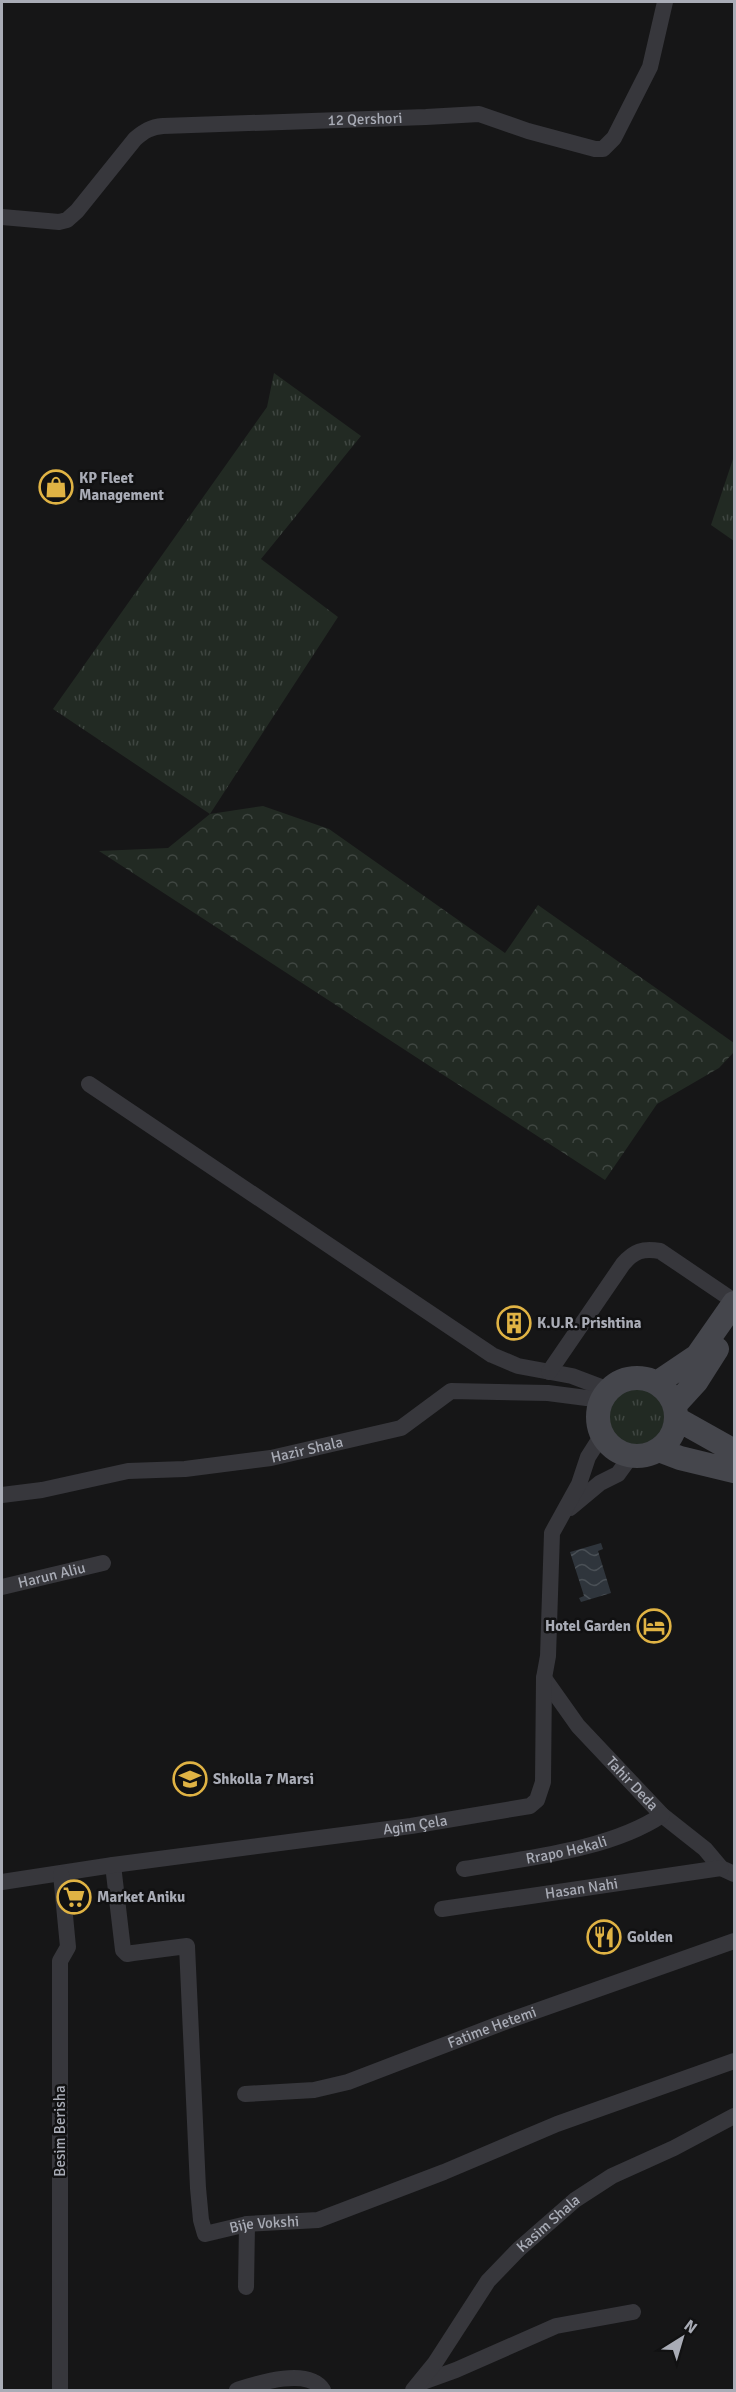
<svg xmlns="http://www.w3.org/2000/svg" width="736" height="2392" font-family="Signika,sans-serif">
<defs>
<pattern id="grass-tufts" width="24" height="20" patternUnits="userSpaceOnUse" patternTransform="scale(1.5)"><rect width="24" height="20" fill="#222a23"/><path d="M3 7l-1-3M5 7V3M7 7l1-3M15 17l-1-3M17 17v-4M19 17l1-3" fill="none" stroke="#3f4641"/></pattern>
<pattern id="forest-crowns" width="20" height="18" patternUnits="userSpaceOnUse" patternTransform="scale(1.5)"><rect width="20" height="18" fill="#222a23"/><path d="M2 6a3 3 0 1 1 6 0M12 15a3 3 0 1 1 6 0" fill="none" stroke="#3f4641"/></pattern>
<pattern id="water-waves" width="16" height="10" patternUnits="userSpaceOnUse" patternTransform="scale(1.5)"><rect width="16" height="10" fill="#2f353c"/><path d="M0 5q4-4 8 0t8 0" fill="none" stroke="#4a5056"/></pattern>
</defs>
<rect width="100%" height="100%" fill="#161617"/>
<!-- grass -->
<path fill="url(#grass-tufts)" d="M274 373 361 436 261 559 338 617 210 814 53 709 267 407Z
M734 456V541L711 525Z
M606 1417a31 31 0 1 1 62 0a31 31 0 1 1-62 0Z"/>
<!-- forest -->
<path fill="url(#forest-crowns)" d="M263 806 329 829 505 953 538 905 734 1043V1052L719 1068 657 1104 605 1180 99 851 168 848 210 814Z"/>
<!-- water -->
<path fill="url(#water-waves)" d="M601 1543 603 1549 598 1551 611 1593 581 1602 579 1598 584 1596 570 1552Z"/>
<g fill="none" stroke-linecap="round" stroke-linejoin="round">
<!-- street -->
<g stroke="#37373c" stroke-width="16">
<path id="s1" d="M2 217 59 222 67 220 77 211 135 139C144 131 151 127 163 126L426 117 479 114 528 131 595 149H603L614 138 650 67 665 2"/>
<path d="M89 1084 492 1355 518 1366 572 1376 609 1390"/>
<path d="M549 1372 623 1264C634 1251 643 1248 660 1251L734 1301"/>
<path id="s2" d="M2 1495 42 1490 128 1471 185 1469 271 1458 401 1428 451 1391 548 1393 602 1400"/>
<path d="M570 1508 600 1483 618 1474 631 1456"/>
<path id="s3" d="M2 1587 103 1563"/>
<path id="s4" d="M544 1678 578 1726 662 1815 705 1849 721 1868 734 1874"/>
<path id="s5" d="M113 1865 123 1950 127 1954 133 1953 187 1946 198 2188 201 2220 205 2234 247 2224 318 2220 444 2172 557 2124 734 2061"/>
<path id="s6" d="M464 1869C526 1858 610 1850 662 1815"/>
<path id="s7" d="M2 1882 113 1865 411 1826 530 1806 537 1800 543 1782 544 1678 548 1656 552 1533 579 1484 588 1457 602 1435"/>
<path id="s8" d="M442 1909 721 1868"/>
<path id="s9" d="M245 2094 314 2090 348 2082 502 2023 734 1941"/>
<path d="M246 2287 247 2224"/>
<path d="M420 2383 456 2370 556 2326 633 2312"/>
<path d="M60 2390V1961L68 1947 61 1874"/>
<path d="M237 2390C259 2383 308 2367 323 2390"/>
<path id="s10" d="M413 2390 435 2363 488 2281 519 2249 575 2200 612 2176 674 2148 734 2116"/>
</g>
<!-- secondary -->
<path stroke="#45464c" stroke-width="24" d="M598 1417a39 39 0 1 1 78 0a39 39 0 1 1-78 0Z
M657 1383 697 1356 734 1303
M675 1405 696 1382 717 1349
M677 1419 734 1451
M659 1450 680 1458 734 1471"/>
</g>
<!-- icons -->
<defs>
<g id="shop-ring" transform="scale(1.725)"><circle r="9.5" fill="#111112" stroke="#e0b344" stroke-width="1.5"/><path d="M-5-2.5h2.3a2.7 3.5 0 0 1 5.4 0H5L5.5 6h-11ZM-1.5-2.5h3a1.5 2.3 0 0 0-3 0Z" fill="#e0b344"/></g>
<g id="building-ring" transform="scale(1.725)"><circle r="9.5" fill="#111112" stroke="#e0b344" stroke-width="1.5"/><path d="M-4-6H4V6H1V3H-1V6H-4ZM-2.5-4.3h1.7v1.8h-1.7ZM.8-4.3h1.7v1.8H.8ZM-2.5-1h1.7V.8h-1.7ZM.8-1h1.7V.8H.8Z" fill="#e0b344"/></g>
<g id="hotel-ring" transform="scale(1.725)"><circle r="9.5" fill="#111112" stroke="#e0b344" stroke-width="1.5"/><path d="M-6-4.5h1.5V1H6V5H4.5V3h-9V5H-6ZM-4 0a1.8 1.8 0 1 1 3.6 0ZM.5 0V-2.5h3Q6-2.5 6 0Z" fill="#e0b344"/></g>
<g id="school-ring" transform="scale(1.725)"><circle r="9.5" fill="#111112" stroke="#e0b344" stroke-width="1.5"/><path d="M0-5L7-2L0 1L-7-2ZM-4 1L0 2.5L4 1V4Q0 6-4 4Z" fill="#e0b344"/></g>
<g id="supermarket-ring" transform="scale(1.725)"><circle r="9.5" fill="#111112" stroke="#e0b344" stroke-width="1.5"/><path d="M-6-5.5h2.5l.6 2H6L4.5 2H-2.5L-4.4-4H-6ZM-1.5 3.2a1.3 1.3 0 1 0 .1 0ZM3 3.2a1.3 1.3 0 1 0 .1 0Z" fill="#e0b344"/></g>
<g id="restaurant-ring" transform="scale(1.725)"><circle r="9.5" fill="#111112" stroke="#e0b344" stroke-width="1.5"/><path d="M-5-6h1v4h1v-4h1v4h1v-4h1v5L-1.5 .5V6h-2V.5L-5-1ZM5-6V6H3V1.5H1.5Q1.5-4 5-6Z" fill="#e0b344"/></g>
</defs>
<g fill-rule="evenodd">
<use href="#shop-ring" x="56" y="487"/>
<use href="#building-ring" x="514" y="1323"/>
<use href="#hotel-ring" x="654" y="1626"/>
<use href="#school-ring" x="190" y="1779"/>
<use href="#supermarket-ring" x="74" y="1897"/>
<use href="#restaurant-ring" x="604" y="1937"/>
</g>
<g text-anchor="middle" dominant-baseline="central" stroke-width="5" stroke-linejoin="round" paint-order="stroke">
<!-- street labels -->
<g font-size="15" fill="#a9acb6" stroke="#111112">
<text stroke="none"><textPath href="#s1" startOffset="405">12 Qershori</textPath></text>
<text stroke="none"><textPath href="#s2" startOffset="309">Hazir Shala</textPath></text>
<text stroke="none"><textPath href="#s3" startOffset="51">Harun Aliu</textPath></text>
<text stroke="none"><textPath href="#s4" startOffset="138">Tahir Deda</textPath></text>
<text stroke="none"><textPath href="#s7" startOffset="417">Agim Çela</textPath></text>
<text stroke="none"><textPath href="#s6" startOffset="104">Rrapo Hekali</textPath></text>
<text stroke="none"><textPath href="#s8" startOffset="141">Hasan Nahi</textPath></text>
<text stroke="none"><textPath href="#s9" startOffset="258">Fatime Hetemi</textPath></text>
<text transform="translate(60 2131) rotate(-90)">Besim Berisha</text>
<text stroke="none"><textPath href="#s10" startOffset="216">Kasim Shala</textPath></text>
<text stroke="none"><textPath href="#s5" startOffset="501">Bije Vokshi</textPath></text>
</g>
<!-- poi labels -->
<g font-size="15" font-weight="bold" fill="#a9acb6" stroke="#111112" text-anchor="start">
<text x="79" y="478">KP Fleet<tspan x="79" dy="17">Management</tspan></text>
<text x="537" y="1323">K.U.R. Prishtina</text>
<text x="631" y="1626" text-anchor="end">Hotel Garden</text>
<text x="213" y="1779">Shkolla 7 Marsi</text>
<text x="97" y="1897">Market Aniku</text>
<text x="627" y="1937">Golden</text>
</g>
</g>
<!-- border -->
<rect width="736" height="2392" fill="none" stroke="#a9acb6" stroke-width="6"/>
<!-- north arrow -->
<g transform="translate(682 2338) rotate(37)" stroke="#111112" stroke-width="4.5" paint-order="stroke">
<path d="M0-4.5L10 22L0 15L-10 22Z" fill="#a9acb6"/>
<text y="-9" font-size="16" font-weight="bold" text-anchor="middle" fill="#a9acb6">N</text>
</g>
</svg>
